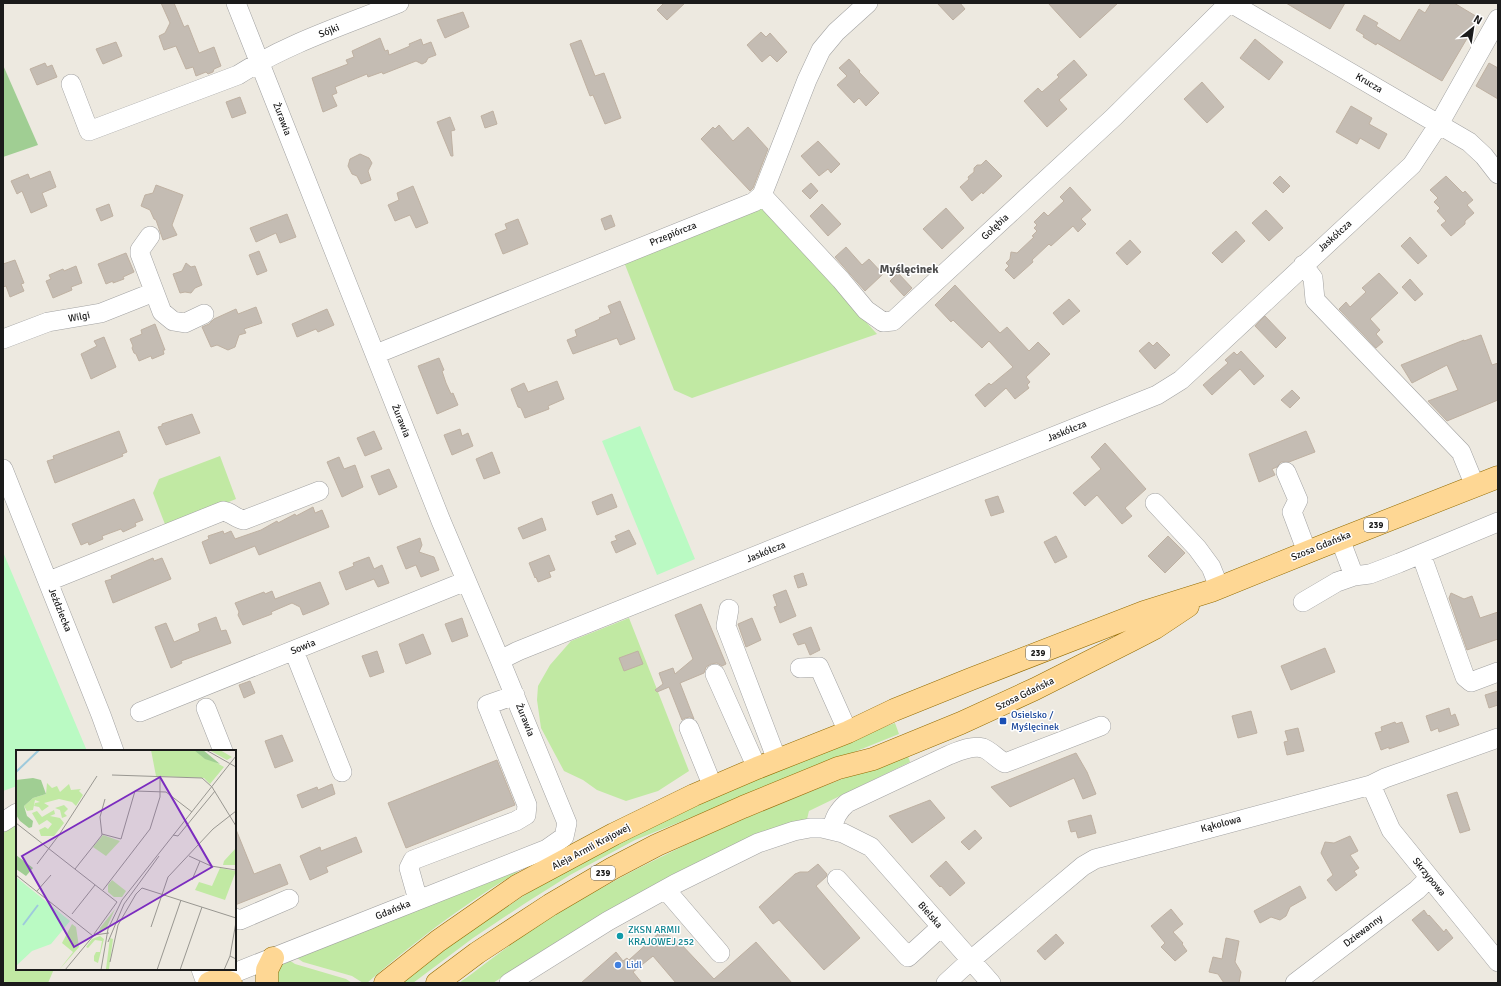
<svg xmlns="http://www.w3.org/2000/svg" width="1501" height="986" font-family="Signika,sans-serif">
<rect width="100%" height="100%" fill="#ede9e0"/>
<!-- grass -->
<path fill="#c1e9a3" d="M762 207 877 334 692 398 674 390 624 262Z
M220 456 236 499 166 527 153 493 159 479Z
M629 618 689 771 658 791 626 801 597 790 583 780 564 771 541 728 537 700 538 686 550 665 571 641Z
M895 723 899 734 635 840 570 875 524 904 473 938 413 983H402L459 939 549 879 652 824 850 740Z
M907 753 910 762 809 811 806 823 610 913 545 949 493 983H459C480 968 501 951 523 936 566 907 612 881 659 858 739 818 824 787 907 753Z
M17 824V969H54L48 983H3V832Z
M510 872H518C464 904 414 942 367 983H363L352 976 303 962 297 958Z
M289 960 295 964 346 979 352 983H278C276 972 280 965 289 960Z"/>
<!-- forest -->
<path fill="#a0ce93" d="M3 65 38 145 3 157Z"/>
<!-- park -->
<path fill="#bafac3" d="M640 426 695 559 657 575 602 441Z
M3 552 87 751H17V786L3 791Z"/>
<!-- building -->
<path fill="#c4bcb3" stroke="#bfb1a2" d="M161 3H174L184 27 188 25 199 53 214 47 221 66 214 69 213 72 208 74 206 72 196 76 193 67 186 69 176 46 164 50 159 36 165 33 170 23Z
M664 3H685L667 20 657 10Z
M937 3H960L965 9 953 20Z
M1048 3H1118L1080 38Z
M1286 3H1345L1330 29Z
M1431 3H1454L1479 18 1442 81 1377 43 1376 45 1363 37 1364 35 1356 30 1364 15 1378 23 1376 26 1400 41 1419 9 1425 13Z
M463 12 469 27 445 38 437 20Z
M761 32 766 37 770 33 787 52 777 62 770 55 762 62 747 45Z
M380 38 385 51 388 50 389 55 410 46 409 44 421 39 423 45 431 42 436 55 428 58 426 62 422 64 416 61 383 74 382 72 368 77 367 74 335 87 337 93 332 95 337 106 323 112 312 78 348 64 346 60 354 57 352 51Z
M1255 39 1283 62 1269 80 1240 58Z
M581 40 595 76 604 73 621 118 605 124 593 95 590 96 570 44Z
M116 42 122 56 103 64 96 49Z
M849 59 860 71 859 72 879 93 866 106 859 98 854 103 837 85 847 76 839 68Z
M1074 60 1087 75 1059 100 1067 109 1047 127 1024 101 1038 88 1042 92 1059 77 1057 75Z
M45 63 47 67 52 65 57 77 37 85 30 69Z
M1489 63 1498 68V99L1476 86Z
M1202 82 1224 107 1207 123 1184 99Z
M240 97 246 113 232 118 226 102Z
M1351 106 1372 118 1369 124 1387 134 1379 149 1360 138 1357 144 1336 132Z
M493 111 497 124 485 128 481 116Z
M450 117 455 130 451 131 453 156H451L437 122Z
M719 125 733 141 748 127 768 149 753 188 750 191 701 139 713 127 715 129Z
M818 141 840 164 831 173 828 169 819 176 801 156Z
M360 154 369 158 372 163 368 171 371 180 361 184 357 176 352 174 348 166 350 159Z
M986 160 1002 176 983 194 982 192 972 201 960 187 969 179 968 177 974 172V168L977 165H981Z
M50 171 56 187 42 193 47 206 31 213 22 191 17 194 11 181 28 174 30 179Z
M1280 176 1290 186 1283 193 1273 183Z
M1446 176 1463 193 1465 191 1473 200 1467 205 1474 213 1465 221V224L1451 236 1441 225 1446 221 1437 211 1440 208 1434 202 1438 198 1430 190Z
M811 183 818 191 810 199 802 191Z
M156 185 183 195 172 225 177 235 163 240 156 220 154 219 150 210 141 206 145 195 153 193Z
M413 186 428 223 416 228 410 215 395 221 388 205 399 200 397 193Z
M1070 187 1091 210 1081 219 1086 224 1078 232 1073 226 1051 246 1049 244 1032 260 1033 262 1014 279 1005 270 1009 266 1006 263 1010 259 1011 252 1017 253 1034 237 1032 236 1037 231 1034 228 1037 225 1034 222 1044 212 1048 216 1064 201 1060 197Z
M109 204 113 216 101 221 96 209Z
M822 204 841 224 828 236 810 216Z
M946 208 964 228 942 249 923 229Z
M1266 210 1283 228 1269 241 1252 223Z
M287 214 296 237 280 243 276 233 256 242 250 228Z
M611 215 615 226 605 230 601 219Z
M518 219 528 244 503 254 495 234 507 229 505 224Z
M1236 231 1245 241 1222 263 1212 253Z
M1410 237 1427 256 1418 264 1401 246Z
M1130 240 1141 252 1127 265 1116 253Z
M846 247 862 265 869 259 883 274 865 291 835 257Z
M259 251 267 271 257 275 249 255Z
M126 253 134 272 123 277 124 279 113 283V281L106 284 98 264Z
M15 260 24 283 21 284 24 291 10 297 6 286 3 287V264Z
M186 263 191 267 195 266 202 285 195 288 191 293 185 292 180 293 173 274 182 271Z
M76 266 82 283 71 287 72 290 53 298 46 281 51 279 49 275 63 269 64 271Z
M898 273 912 288 904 296 890 281Z
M1379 273 1398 293 1370 319 1380 330 1376 334 1383 342 1376 348 1339 309 1346 302 1350 307 1366 292 1362 288Z
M1410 279 1423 294 1415 301 1402 287Z
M955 285 1000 333 1007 327 1029 351 1038 342 1050 354 1026 377 1030 382 1027 385 1029 388 1015 399 1006 388 985 407 975 395 989 383 991 385 1013 367 989 341 982 348 953 320 951 322 935 305Z
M1069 299 1080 311 1063 325 1053 313Z
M620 301 635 339 620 345 617 338 573 354 567 340 577 336 575 330 600 319 599 318 611 313 608 306Z
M256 307 262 323 244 329 246 333 239 335 235 347 228 350 217 345 211 347 202 327 209 324 214 319 236 309 238 314Z
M327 309 334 325 318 332 316 329 297 337 292 324Z
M1265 316 1286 338 1276 348 1255 326Z
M155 324 165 350H163L164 354 152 359 151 356 139 361 136 354 134 353 132 348 133 346 130 339 142 334 141 330Z
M1481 335 1492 365 1498 363V400L1447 421 1428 401 1458 390 1447 365 1412 383 1401 365 1464 340V341Z
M104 337 116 367 91 379 81 354 97 346 94 341Z
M1149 342 1153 346 1157 342 1170 355 1155 369 1139 351Z
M1241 351 1264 376 1254 385 1240 369 1212 395 1203 385 1228 363 1225 360 1234 352 1237 355Z
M439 358 444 370 442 371 446 383 451 394 453 393 458 405 437 414 418 366Z
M557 381 564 399 548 406 549 409 525 418 521 408 518 407 511 389 524 383 528 392Z
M1292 390 1300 398 1290 408 1281 400Z
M192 414 200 433 166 445 158 427 162 426V424Z
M460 429 462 436 468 433 473 446 452 455 444 435Z
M119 431 127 452 122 454 123 456 55 483 47 461 54 459 53 456Z
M374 431 382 449 365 456 357 438Z
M1306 431 1315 452 1289 462H1281L1277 467 1272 469 1275 475 1259 482 1249 454Z
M1105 443 1146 489 1125 508 1132 516 1122 524 1097 495 1085 506 1073 493 1101 469 1091 457Z
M492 452 500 473 484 479 476 459Z
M339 457 344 469 355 465 363 487 342 497 327 462Z
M389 469 397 487 379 495 371 476Z
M612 494 617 507 597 515 592 502Z
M998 496 1004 512 991 516 985 500Z
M134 499 143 520 135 523 136 526 123 532 121 529 102 536 103 539 89 545 88 542 81 545 72 524Z
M313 507 315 513 322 510 329 527 259 555 255 546 210 564 202 542 209 539 208 536 223 531 224 534 231 531 235 539 261 530 277 521 278 523 295 514 296 516Z
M542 518 546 530 523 539 518 528Z
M629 530 636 544 616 553 611 542 617 540 615 536Z
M1056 536 1067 557 1055 563 1044 542Z
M1168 536 1185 553 1165 573 1148 556Z
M420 538 422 545 419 552 434 557 439 570 421 577 416 565 406 569 397 547Z
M549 555 555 570 549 572 551 577 538 582 536 577 535 578 529 563Z
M369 557 374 569 382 565 389 583 378 587 374 579 346 590 339 572 354 566 353 563Z
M153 558 154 561 162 558 171 579 113 603 105 581 112 579 111 576Z
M803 573 807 585 798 588 794 576Z
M320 582 329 604 323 607 303 615 300 607 292 603 271 612 272 614 243 625 238 615 239 612 235 603 264 592 265 594 272 591 275 599Z
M786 590 796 616 780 623 774 607 777 606 773 595Z
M1451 593 1464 599 1472 596 1480 618 1498 612V639L1467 650 1449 598Z
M701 604 726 664 722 666 717 663 711 664 706 667 704 673 680 683 694 719 690 717 685 718 682 720 669 687 657 692 655 690 663 684 659 673 673 668 675 674 693 659 675 615Z
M216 617 221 631 226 630 231 643 181 661 182 663 171 668 155 627 166 623 174 642 200 631 198 624Z
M462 618 468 636 452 642 445 624Z
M752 618 761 640 746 647 738 624Z
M811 627 820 650 810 655 805 643 798 645 793 634Z
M423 634 431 654 406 664 399 644Z
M1325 648 1335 672 1291 690 1281 666Z
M377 651 384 672 370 677 362 656Z
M638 651 643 664 624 671 619 658Z
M250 681 255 693 244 698 239 685Z
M1498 691V705L1489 708 1485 695Z
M1449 708 1451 716 1455 714 1459 725 1439 732 1438 728 1431 731 1426 716Z
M1251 711 1257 733 1238 738 1232 716Z
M1395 722 1396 724 1402 722 1409 742 1389 749V747L1381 750 1375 733 1382 731 1381 727Z
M1298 728 1304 751 1287 755 1284 742 1288 741 1285 731Z
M282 735 293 761 275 768 265 741Z
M1076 753 1087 772 1096 794 1083 799 1074 778 1010 807 991 787Z
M497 760 515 805 406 848 388 803Z
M332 784 335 794 302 808 297 795 317 787 318 790Z
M1457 792 1470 830 1460 833 1447 795Z
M930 800 945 818 912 843 889 816Z
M1091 815 1096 833 1078 838 1076 831 1071 832 1068 821Z
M235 827 254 874 280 864 288 884 235 905Z
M975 830 982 838 969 850 961 842Z
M1350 836 1358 851 1350 855 1359 868 1354 871 1357 875 1336 891 1327 880 1333 875 1321 853 1325 842 1334 843Z
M356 837 362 852 326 867 328 872 310 880 300 856 320 847 321 851Z
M946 861 965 883 950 896 941 886 940 887 930 876Z
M818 864 827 874 826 877 816 886 860 938 824 970 779 920 773 924 759 907 795 874 800 872H808Z
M1300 886 1306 898 1290 907 1286 916 1280 920 1271 917 1260 923 1254 911Z
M1171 909 1183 924 1173 932 1183 943 1182 944 1187 951 1175 961 1161 947 1165 943 1151 926Z
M1424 910 1428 916 1429 915 1444 932 1446 929 1453 938 1438 951 1412 920Z
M661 931 679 942 714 979 756 942 792 983H676L653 956 633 972 642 983H581L616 952 623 961 627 958 629 960Z
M1056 934 1064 943 1045 960 1037 951Z
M1226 938 1239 941 1235 962 1241 972 1239 983H1224L1218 974 1209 972 1213 957 1222 959Z"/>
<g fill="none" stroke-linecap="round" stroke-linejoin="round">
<!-- minor casing -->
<g stroke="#a2a2a2" stroke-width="20">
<path id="minor" d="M1231 3 1469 142 1484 156 1498 174
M71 84 89 131 238 75C288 43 345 25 399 3
M762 195 841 280 866 310 883 322 893 321 1114 117 1229 3
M150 236 140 250V254L162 312 173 321 185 323 204 314
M1303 265 1313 278 1315 300 1461 452 1475 486
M3 339 48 322 101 313 154 292
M376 354 754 202 762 195 807 80 821 50 836 32 868 3
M3 469 101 715 114 751
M1286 472 1298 500 1292 512 1307 552
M1155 503 1197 548 1211 567 1219 587
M1340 539 1354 576 1370 574 1399 563 1498 522
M1421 554 1465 677 1471 682 1498 672
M49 581 223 511C231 512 236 519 244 520L319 491
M1303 602 1337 582 1354 576
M729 609 726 626 777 760
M294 651 342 772
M500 660 518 651 1157 395 1181 380 1412 165 1439 124 1498 19
M800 668 819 667 848 732
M715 674 757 768
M206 708 223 751
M140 712 466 581
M689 728 713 787
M1371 785 1391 830 1498 962
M3 822 17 813
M832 830C834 818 838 811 847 803L949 755C959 751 972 745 983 748 991 751 997 759 1005 763L1101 726
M837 879 908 957 941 927
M666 890 720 953
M418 900 409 868 413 860 516 821 526 815 527 805 487 705 515 695
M235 918 240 920 289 899
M201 969 206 983
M219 979 547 849 564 837 567 823 500 660 441 521 236 3
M509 983 608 921 675 884 758 843 794 831 810 828H822L843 833 871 847 991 983
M946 983 971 960 1083 866 1095 859 1371 785 1385 778 1498 738
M1295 983 1417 890 1429 878"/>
</g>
<!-- major casing -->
<g stroke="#926b00" stroke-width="23">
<path id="major" d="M209 983 219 979 231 983
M267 983V970L273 958
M385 983 438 941 517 886 614 834 694 795 757 768 848 732 894 710 971 679 1144 612 1211 591 1320 547 1498 477
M437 983 477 953 550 905 613 868 657 845 743 807 838 768 873 759 961 723 1035 689 1132 640 1155 628 1188 606"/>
</g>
<!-- minor -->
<use href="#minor" stroke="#fff" stroke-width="19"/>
<!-- major -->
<use href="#major" stroke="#fed794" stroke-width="22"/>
</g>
<!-- markers -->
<rect fill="#1a4fb4" stroke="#fff" stroke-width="1.5" x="999" y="717" width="8" height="8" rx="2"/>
<circle fill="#0f9aa8" stroke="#fff" stroke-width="1.5" cx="620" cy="936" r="4"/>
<circle fill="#3f7fe0" stroke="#fff" stroke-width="1.5" cx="618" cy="965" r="4"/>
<g text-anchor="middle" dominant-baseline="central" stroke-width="3" stroke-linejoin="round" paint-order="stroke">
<!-- shield labels -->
<g fill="#fff" stroke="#5f5f5f" stroke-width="1">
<rect x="1364" y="518" width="24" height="14" rx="3"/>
<rect x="1026" y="646" width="24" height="14" rx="3"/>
<rect x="591" y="866" width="24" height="14" rx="3"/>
</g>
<g font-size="9" font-weight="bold" fill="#1b1b1b">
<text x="1376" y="525">239</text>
<text x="1038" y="653">239</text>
<text x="603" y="873">239</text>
</g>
<!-- street labels -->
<g font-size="10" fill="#1b1b1b" stroke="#fff">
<text transform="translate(329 31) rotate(-22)">Sójki</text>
<text transform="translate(1369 83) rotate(30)">Krucza</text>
<text transform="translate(282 119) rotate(69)">Żurawia</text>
<text transform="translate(995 227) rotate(-43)">Gołębia</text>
<text transform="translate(673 234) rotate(-22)">Przepiórcza</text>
<text transform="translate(1335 236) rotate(-42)">Jaskółcza</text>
<text transform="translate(79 317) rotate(-10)">Wilgi</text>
<text transform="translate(401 421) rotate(68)">Żurawia</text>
<text transform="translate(1067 431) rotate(-22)">Jaskółcza</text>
<text transform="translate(1321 546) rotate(-22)">Szosa Gdańska</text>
<text transform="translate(766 552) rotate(-22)">Jaskółcza</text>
<text transform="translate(60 610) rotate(68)">Jeździecka</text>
<text transform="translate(303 647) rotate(-22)">Sowia</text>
<text transform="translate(1025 694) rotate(-26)">Szosa Gdańska</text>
<text transform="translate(525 720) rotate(68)">Żurawia</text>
<text transform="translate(1221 824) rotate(-15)">Kąkolowa</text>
<text transform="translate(591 847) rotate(-28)">Aleja Armii Krajowej</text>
<text transform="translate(1429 877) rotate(51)">Skrzypowa</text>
<text transform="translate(393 910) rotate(-22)">Gdańska</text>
<text transform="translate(930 915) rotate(49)">Bielska</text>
<text transform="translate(1363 931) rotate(-37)">Dziewanny</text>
</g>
<!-- transit labels -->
<g font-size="10" fill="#164399" stroke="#fff" text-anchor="start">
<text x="1011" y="715">Osielsko /<tspan x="1011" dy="12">Myślęcinek</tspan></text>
</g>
<!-- culture labels -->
<g font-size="10" fill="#0d838f" stroke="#fff" text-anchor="start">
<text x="628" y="930">ZKSN ARMII<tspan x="628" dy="12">KRAJOWEJ 252</tspan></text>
</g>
<!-- shop labels -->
<g font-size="10" fill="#366cbe" stroke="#fff" text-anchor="start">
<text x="626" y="965">Lidl</text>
</g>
<!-- quarter labels -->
<g font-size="12" font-weight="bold" fill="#4e4e4e" stroke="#fff">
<text x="909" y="269">Myślęcinek</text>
</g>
</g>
<!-- overview -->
<g transform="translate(16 750)">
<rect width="220" height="220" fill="#ede9e0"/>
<path d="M135 0H178L208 17 194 34 188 28 140 26ZM193 0H204L216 7 211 10ZM31 33 36 38 41 36 44 42 53 34 55 40 65 39 63 41 67 45 60 56 56 52 43 49 28 53 33 56 26 61 23 57 18 56 19 53 24 52 19 50 17 60 11 61 8 56 17 48 30 44ZM48 55 52 59 48 63 51 66 46 68 44 60 39 58ZM38 60 39 64 34 66 44 68 48 73 38 86H25L23 80 29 77 32 79 36 74 31 70 23 75 16 63 21 61 26 67ZM87 85 104 91 90 106 77 97ZM220 98V115H207L208 111ZM204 118 220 121 209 150 179 140 183 132 196 136ZM96 130 110 141 106 147H98L92 142V135ZM99 159 90 179 83 182 84 178ZM56 174 60 177 63 197 43 220 57 202 46 193ZM84 186 88 189 82 213 78 211V206L80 202H84L86 191 79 190 72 198 70 197 76 189ZM94 188 97 189 93 219H90Z" fill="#c1e9a3"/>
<path d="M178 0H187L204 14 189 9ZM17 28 25 30 30 44 17 48 8 56 11 66 17 71 16 77 13 78 4 71 0 65V30ZM0 105 17 118 10 126 0 119Z" fill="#a0ce93"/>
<path d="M0 127 54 171 35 194 16 201 0 216Z" fill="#bafac3"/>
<path fill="none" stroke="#9ecadc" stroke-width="2" d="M0 22 23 0M7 175 22 155"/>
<path fill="none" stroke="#999791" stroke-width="1" d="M190 0 220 17M96 25 186 28 196 37 220 76M0 73 101 152 78 184M86 84 105 89 119 41 150 42 176 62M157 85 162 86 199 41M173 106 195 116 220 120M21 114 43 85 81 26M59 119 86 85 84 67 89 49M0 125 77 186M176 130 184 111M87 140 134 79 144 47V27M21 141 35 125M56 164 79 135M135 177 152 127 197 79 220 61M92 192 108 154 143 106M214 206 220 172M94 212 102 175 120 144 126 138 220 168M49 220 78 185 93 183M85 220 92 179 106 150 220 6M141 220 165 150M164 220 186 157M208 220 214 206 220 209"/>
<path fill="#7b2cbf" fill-opacity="0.15" stroke="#7b2cbf" stroke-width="2" d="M144 27 196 117 58 197 6 106Z"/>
<rect width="220" height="220" fill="none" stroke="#1b1b1b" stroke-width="2"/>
</g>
<!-- border -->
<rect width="1501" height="986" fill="none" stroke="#1b1b1b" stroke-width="8"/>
<!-- north arrow -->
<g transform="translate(1473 28) rotate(30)" stroke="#ffffff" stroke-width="3" paint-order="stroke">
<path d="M0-3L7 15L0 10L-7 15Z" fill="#1b1b1b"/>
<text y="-6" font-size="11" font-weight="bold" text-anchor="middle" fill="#1b1b1b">N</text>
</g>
</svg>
